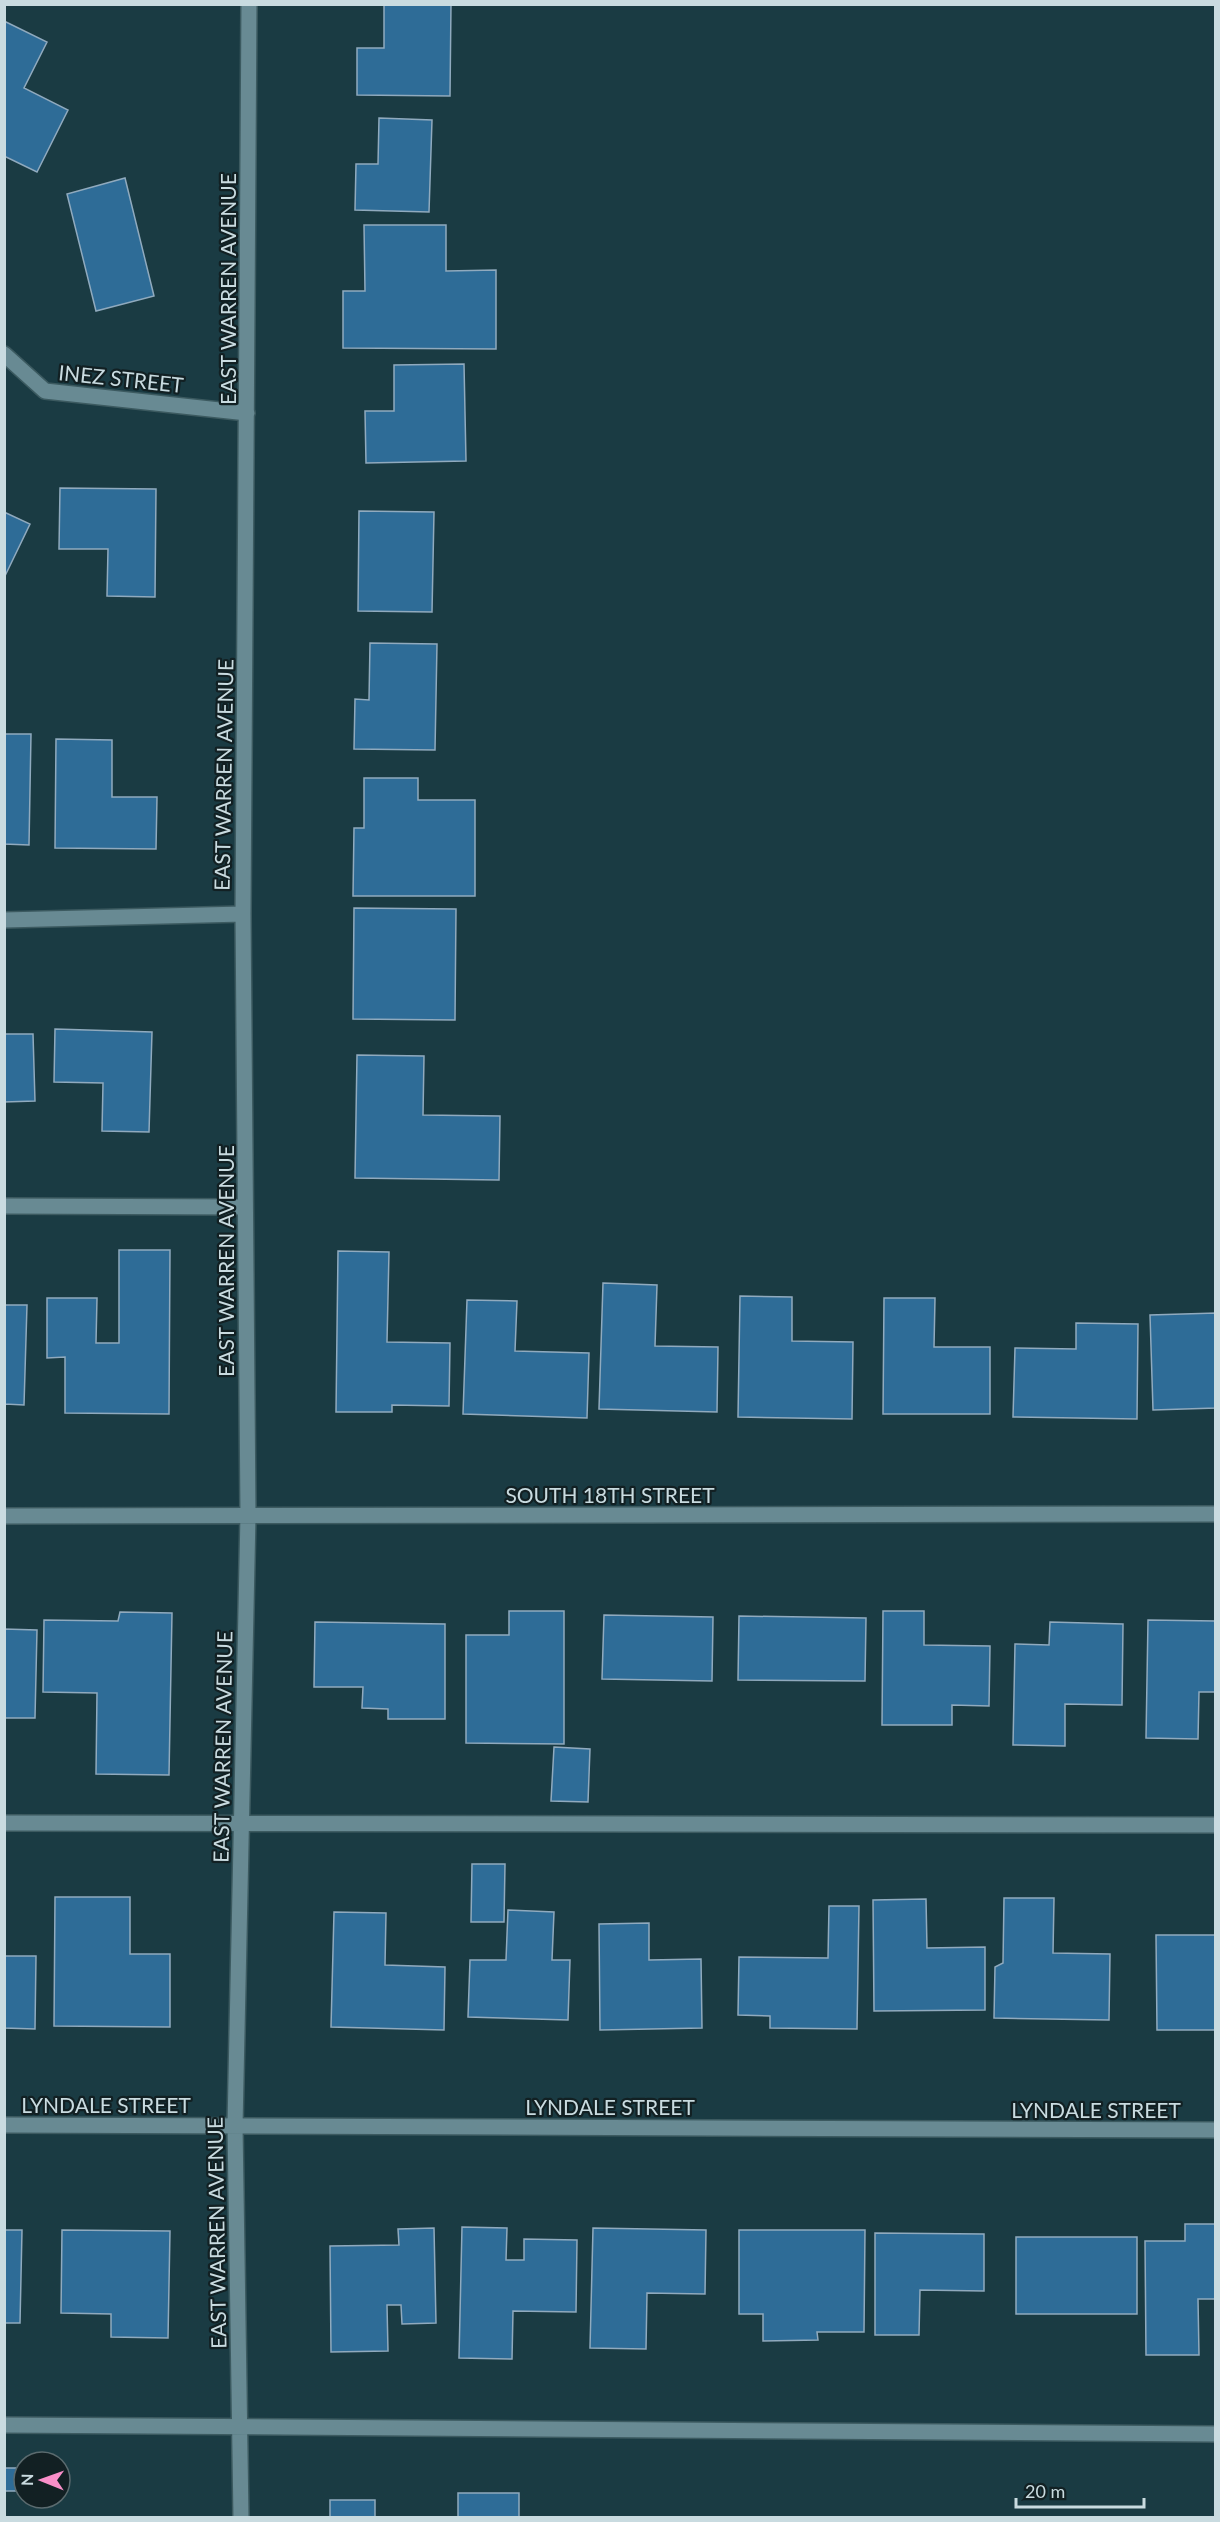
<svg xmlns="http://www.w3.org/2000/svg" width="1220" height="2522" font-family="Lato,sans-serif">
<rect width="100%" height="100%" fill="#1a3b43"/>
<!-- building -->
<path fill="#2e6c97" stroke="#90aabe" stroke-width="1.5" d="M384 4H451L450 96 357 95V48H384Z
M4 21 47 42 24 88 68 110 37 172 4 156Z
M379 118 432 120 429 212 355 210 356 164H378Z
M125 178 154 296 96 311 67 194Z
M364 225H446V271L496 270V349L343 348V291H365Z
M464 364 466 461 366 463 365 411H394V365Z
M60 488 156 489 155 597 107 596 108 549H59Z
M359 511 434 512 432 612 358 611Z
M4 512 30 524 4 578Z
M370 643 437 644 435 750 354 749 355 699 369 700Z
M4 734H31L29 845 4 844Z
M56 739 112 740V797H157L156 849 55 848Z
M364 778H418V800H475V896H353L354 828H364Z
M354 908 456 909 455 1020 353 1019Z
M55 1029 152 1032 149 1132 102 1131 103 1083 54 1082Z
M4 1034H33L35 1101 4 1102Z
M357 1055 424 1056 423 1115 500 1116 499 1180 355 1178Z
M119 1250H170L169 1414 65 1413V1357L47 1358V1298H97L96 1343H119Z
M338 1251 389 1252 387 1342 450 1343 449 1406 392 1405V1412H336Z
M603 1283 657 1285 655 1346 718 1347 717 1412 599 1409Z
M740 1296 792 1297V1341L853 1342 852 1419 738 1417Z
M884 1298H935L934 1347H990V1414H883Z
M467 1300 517 1301 515 1351 589 1353 587 1418 463 1414Z
M4 1305H27L24 1405 5 1404V1412Z
M1216 1313V1408L1153 1410 1150 1315Z
M1076 1323 1138 1324 1137 1419 1013 1417 1015 1348 1076 1349Z
M509 1611H564V1744L466 1743V1635H509Z
M883 1611H924V1645L990 1646 989 1706 952 1705V1725H882Z
M120 1612 172 1613 169 1775 96 1774 97 1693 43 1692 44 1620 118 1621Z
M604 1615 713 1617 712 1681 602 1679Z
M739 1616 866 1618 865 1681 738 1680Z
M1148 1620 1216 1621V1692H1199L1198 1739 1146 1738Z
M315 1622 445 1624V1719H388V1709L362 1708 363 1687H314Z
M1050 1622 1123 1624 1122 1705 1065 1704V1746L1013 1745 1015 1644 1049 1645Z
M4 1629 37 1630 35 1718H4Z
M554 1747 590 1749 588 1802 551 1801Z
M472 1864H505L504 1922H471Z
M55 1897H130V1954H170V2027L54 2026Z
M1004 1898H1054L1053 1953 1110 1954 1109 2020 994 2018 995 1967 1003 1963Z
M926 1899 927 1948 985 1947V2010L874 2011 873 1900Z
M829 1906H859L857 2029 770 2028V2016L738 2015 739 1957 828 1958Z
M508 1910 554 1912 552 1960H570L568 2020 468 2017 470 1960H506Z
M334 1912 386 1913 385 1965 445 1967 444 2030 331 2027Z
M649 1923V1960L701 1959 702 2028 600 2030 599 1924Z
M1156 1935H1216V2030H1157Z
M4 1956H36L35 2029 4 2028Z
M1185 2224H1216V2299H1198L1199 2355H1146L1145 2241H1185Z
M462 2227 507 2228 506 2260H524V2239L577 2240 576 2312 513 2311 512 2359 459 2358Z
M434 2228 436 2323 402 2324 401 2305H387L388 2351 331 2352 330 2246 399 2245 398 2229Z
M593 2228 706 2230 705 2294 647 2293 646 2349 590 2348Z
M4 2230H22L20 2323H4Z
M62 2230 170 2231 168 2338 111 2337V2314L61 2313Z
M739 2230H865L864 2332H817L818 2340 763 2341V2314H739Z
M875 2233 984 2234V2291L920 2290 919 2335H875Z
M1016 2237H1137V2314H1016Z
M4 2468H24V2491H4Z
M458 2493H519V2518H458Z
M330 2500H375V2518H330Z"/>
<g fill="none" stroke-linecap="round" stroke-linejoin="round">
<!-- minor casing -->
<g stroke="#3c5a60" stroke-width="18">
<path id="minor" d="M4 354 45 391 247 413
M4 920 243 914
M4 1206 245 1207
M4 1516 1216 1514
M4 1823 1216 1825
M4 2125 1216 2130
M4 2425 1216 2434
M241 2518 235 2126 248 1515 243 914 249 4"/>
</g>
<!-- minor -->
<use href="#minor" stroke="#688a93" stroke-width="15"/>
</g>
<g text-anchor="middle" dominant-baseline="central" stroke-width="4.5" stroke-linejoin="round" paint-order="stroke">
<!-- street labels -->
<g font-size="21" fill="#c9dbe0" stroke="#122023">
<text transform="translate(227 289) rotate(-90)">EAST WARREN AVENUE</text>
<text transform="translate(121 378) rotate(6)">INEZ STREET</text>
<text transform="translate(223 775) rotate(-89)">EAST WARREN AVENUE</text>
<text transform="translate(225 1261) rotate(-90)">EAST WARREN AVENUE</text>
<text x="610" y="1494">SOUTH 18TH STREET</text>
<text transform="translate(222 1747) rotate(-89)">EAST WARREN AVENUE</text>
<text x="106" y="2104">LYNDALE STREET</text>
<text x="610" y="2106">LYNDALE STREET</text>
<text x="1096" y="2109">LYNDALE STREET</text>
<text transform="translate(216 2233) rotate(-91)">EAST WARREN AVENUE</text>
</g>
</g>
<!-- border -->
<rect width="1220" height="2522" fill="none" stroke="#c9dbe0" stroke-width="12"/>
<!-- north arrow -->
<g transform="translate(42 2480) rotate(271)"><circle r="28" fill="#122023" stroke="#5b6b6f" stroke-width="1.5"/>
<path d="M0-4.5L10 22L0 15L-10 22Z" fill="#f98fc9"/>
<text y="-9" font-size="16" font-weight="bold" text-anchor="middle" fill="#c9dbe0">N</text>
</g>
<!-- scale -->
<path d="M1016 2498v9h128v-9" fill="none" stroke="#c9dbe0" stroke-width="3"/>
<text x="1025" y="2498" font-size="18" fill="#c9dbe0" stroke="#122023" stroke-width="4.5" paint-order="stroke">20 m</text>
</svg>
